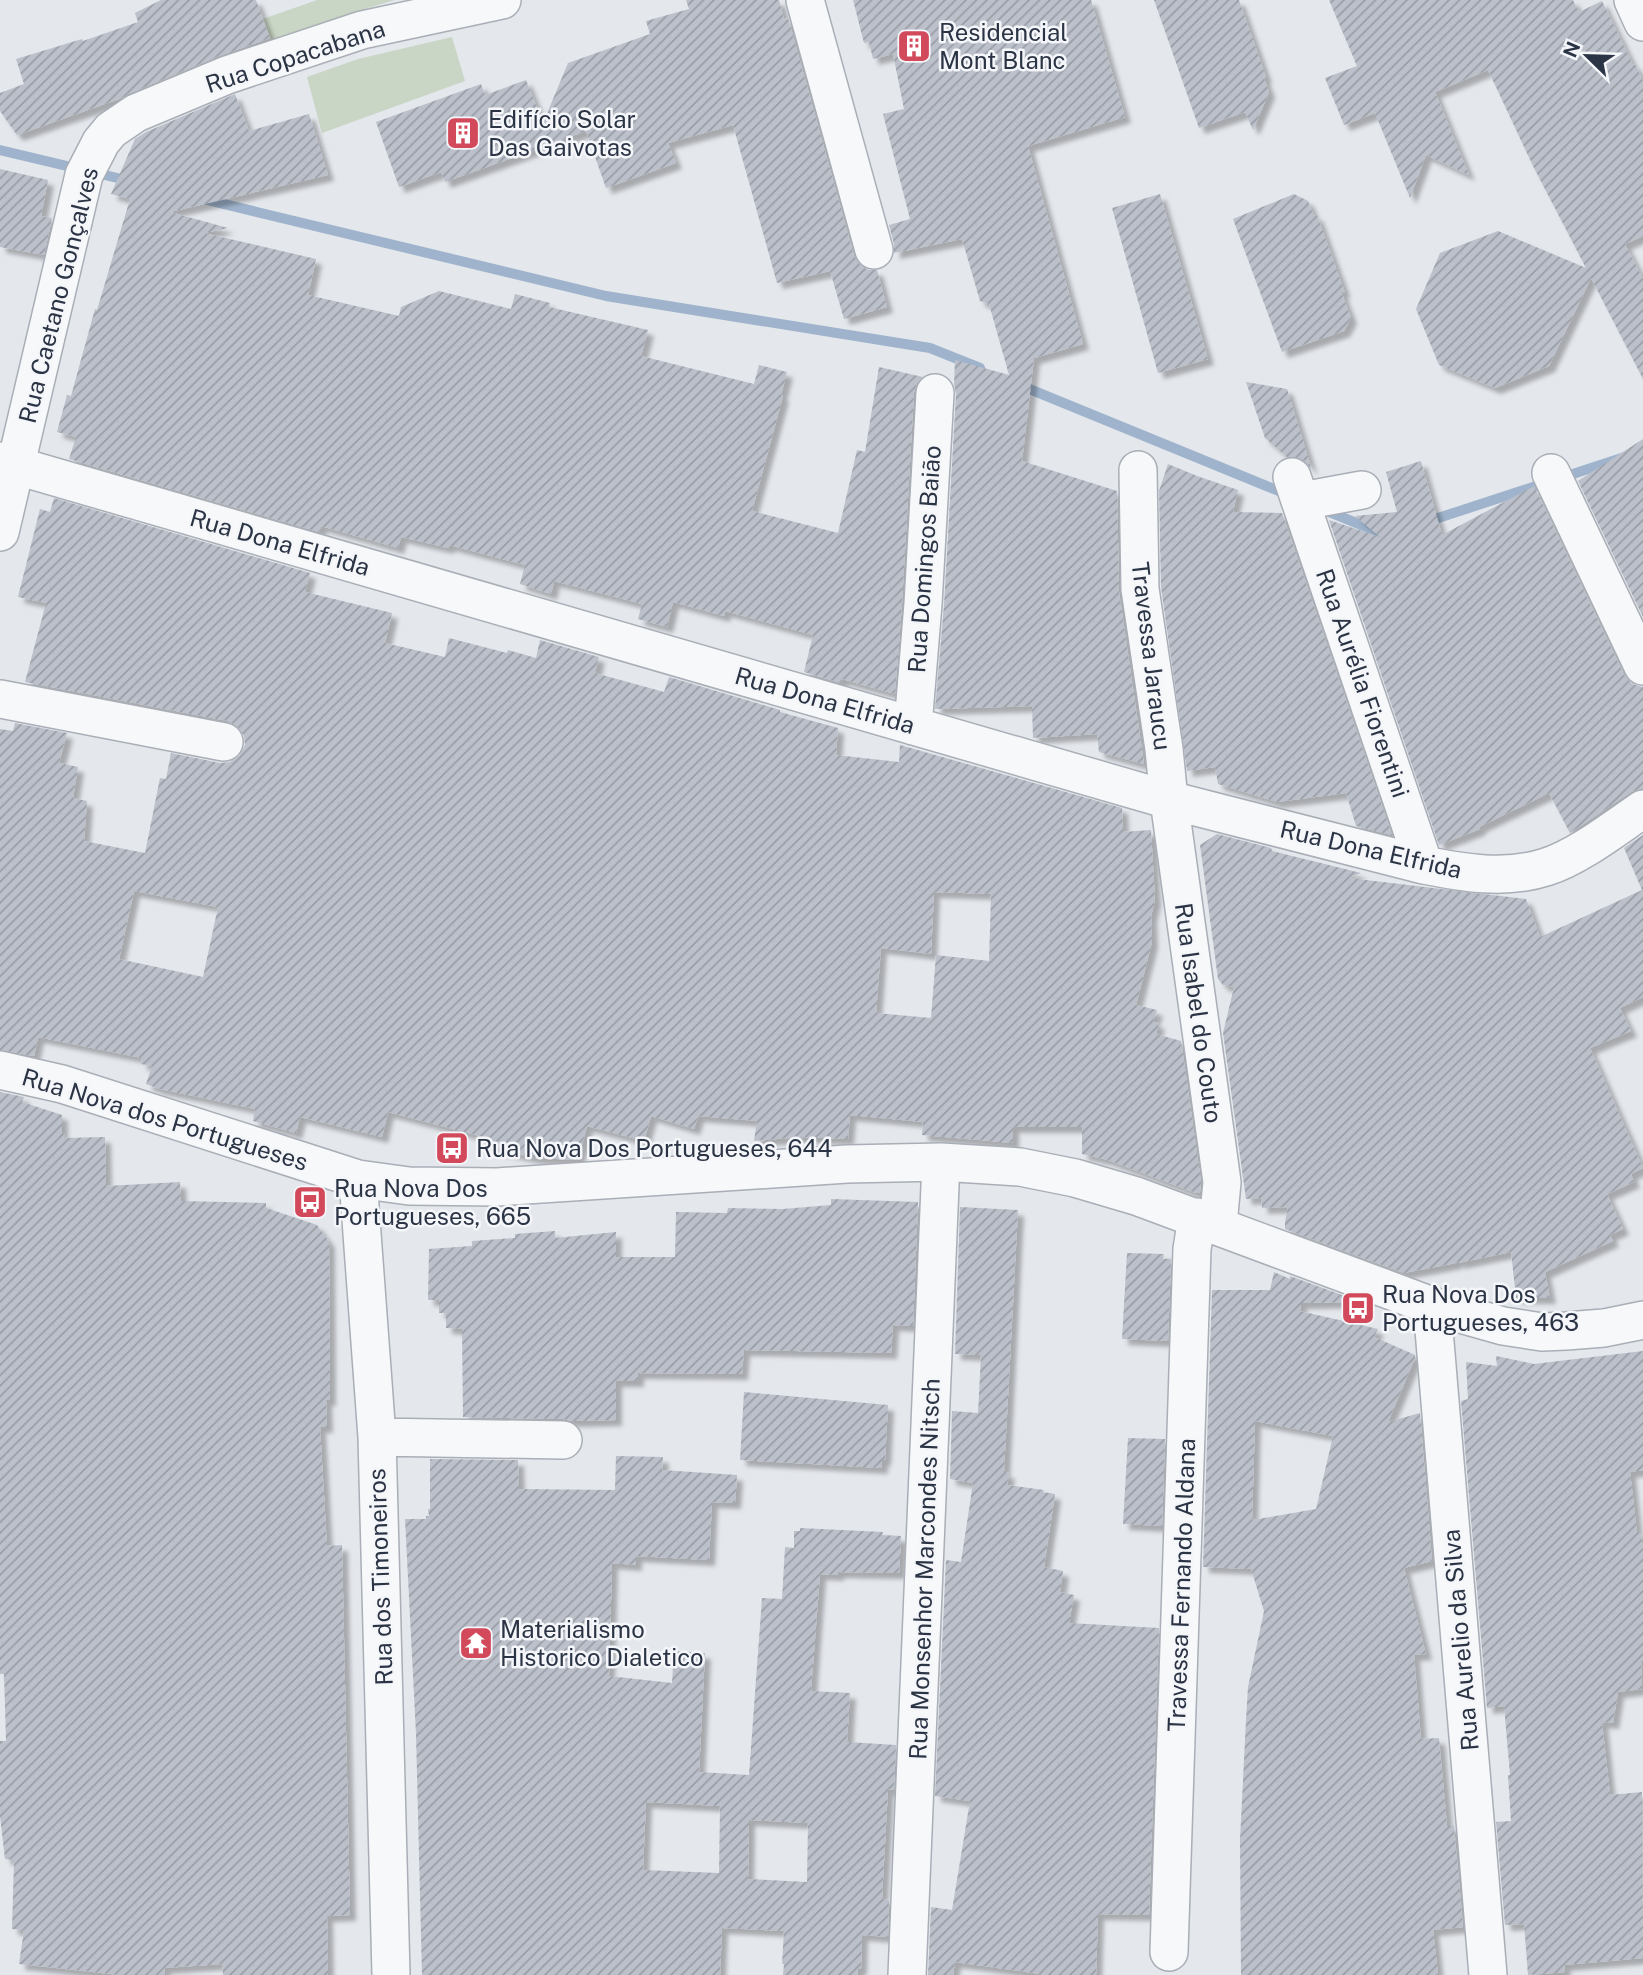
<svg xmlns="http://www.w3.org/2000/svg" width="1643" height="1975" font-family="'Public Sans',sans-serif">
<defs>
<pattern id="building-hatch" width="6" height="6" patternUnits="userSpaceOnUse" patternTransform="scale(1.75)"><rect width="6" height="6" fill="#bbc0ca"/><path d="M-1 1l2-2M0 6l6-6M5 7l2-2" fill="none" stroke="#989da6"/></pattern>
<filter id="shadow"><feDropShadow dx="6" dy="6" stdDeviation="2" flood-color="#0004"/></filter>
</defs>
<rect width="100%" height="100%" fill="#e4e7ec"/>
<!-- green -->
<path fill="#c9d6c5" d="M317 0H395L358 11 271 40 263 19Z
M452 37 465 81 322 133 307 77 358 59Z"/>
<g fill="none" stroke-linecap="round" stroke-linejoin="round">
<!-- stream -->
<path stroke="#9fb4cc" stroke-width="10" d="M0 150 130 181
M203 199 606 296 930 348 980 368
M1017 384 1291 496
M1322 509 1381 533
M1426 522 1643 451"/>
</g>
<!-- building -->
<path fill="url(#building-hatch)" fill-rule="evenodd" filter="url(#shadow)" d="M161 0H256L270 38 219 56 128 94 119 99 17 135 0 111V93L24 84 16 59 82 39 83 41 138 22 135 13Z
M686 0H779L784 19 788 18 854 256 860 265 868 270H877L887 307 844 319 830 271 777 283 733 125 668 143 676 163 606 188 586 131 445 182 441 172 399 187 376 122 481 84 485 95 526 80 543 123 568 63 650 34 646 21 689 9Z
M853 0H1091L1125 117 1028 146 1083 344 1034 358 1022 461 1117 491 1119 592 1144 764 1099 752 1097 734 1033 738 1032 706 935 709 944 605 956 394 954 384 955 360 1009 375 989 304 980 301 962 239 894 253V244L889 225 910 219 883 114 904 109 893 54 873 59 869 42 864 43Z
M1154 0H1239L1266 77 1264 78 1269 92 1253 130 1245 112 1199 128Z
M1329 0H1573L1579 12 1602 1 1633 65 1635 64 1643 81V236L1625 244 1643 279V379L1591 278 1549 366 1495 388 1439 365 1416 309 1440 253 1498 231 1586 268 1533 166 1488 70 1435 92 1469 175 1426 155 1410 198 1375 113 1344 125 1325 78 1357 66Z
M235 94 249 131 309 114 328 175 170 212 228 228 204 233 316 259 308 295 399 316 401 307 439 291 511 309 515 294 550 303 549 307 648 330 641 356 754 384 759 365 787 372 781 395 783 396 752 511 838 533 857 450 865 452 879 367 923 377 917 382 914 392 902 603 895 694 842 679 841 683 804 672 813 635 725 611 724 616 673 602 667 627 638 619 642 604 554 581 551 594 520 584 525 565 449 545 448 548 401 537 398 548 321 526 319 532 69 459 76 437 57 432 67 395 71 396 95 309 97 310 130 199 111 194 135 139 146 132Z
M0 169 48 180 41 216 52 218 44 255 0 247Z
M1160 194 1208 359 1158 373 1112 208Z
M1294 194 1308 201 1314 216 1317 215 1345 293 1341 291 1351 318 1344 331 1282 352 1233 219Z
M1246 382 1287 389 1312 470 1305 461 1297 457H1287L1265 438Z
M1643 439V617L1578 481Z
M1421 461 1442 535 1534 486 1624 675 1632 684 1643 687V788L1631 792 1570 833 1549 793 1479 827 1480 829 1439 845 1329 520 1380 537 1355 516 1397 512 1386 472Z
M1168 464 1197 476 1238 490 1233 512 1282 513 1392 835 1356 826 1346 793 1277 802 1218 784 1215 767 1187 771 1161 587 1159 491Z
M54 498 310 573 305 592 392 613 385 643 445 657 449 638 507 653 508 650 536 658 540 640 599 657 595 673 664 692 669 677 780 710V712L838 728 836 755 899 762 900 745 1122 808 1123 832 1151 830 1155 900 1151 916 1152 942 1136 1005 1157 1010 1153 1022 1159 1023 1156 1034 1181 1041 1201 1182 1200 1192 1196 1193 1108 1160 1082 1154V1127H1013V1143L922 1135 923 1122 850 1115 848 1139 800 1137 754 1141 757 1121 698 1116 694 1129 651 1116 644 1141 587 1126 578 1160 535 1158 484 1147 487 1138 388 1112 382 1137 300 1117 296 1133 253 1121 255 1109 160 1089 146 1084 152 1066 141 1064 142 1058 38 1037 34 1056 0 1050V729L13 731 15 723 67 733 59 763 78 767 73 798 87 801 84 841 145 853 160 778 166 779 171 753 220 763 230 762 239 756 245 745 244 736 238 727 228 721 25 682 46 603 18 597 40 509 50 512ZM134 891 218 907 203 977 119 959ZM934 892 991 894 989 961 936 955 931 1018 876 1013 881 948 931 954Z
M1217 834 1271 848 1272 851 1361 873 1349 878 1526 899 1540 937 1642 890 1624 848 1643 835V997L1620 1008 1631 1031 1590 1048 1643 1168 1631 1174 1634 1182 1607 1194 1623 1229 1610 1235 1613 1241 1545 1272 1550 1298H1516L1511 1252 1458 1263V1258L1456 1263 1404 1273 1285 1229V1222L1288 1207 1262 1208 1261 1198 1246 1199 1223 1033 1234 987 1223 985 1218 979 1200 845Z
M0 1092 24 1097 22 1102 62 1115V1134H65V1138L105 1137 106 1186 180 1182 181 1201 266 1203V1208L317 1225 329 1242 330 1400H326L327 1427H320L327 1546 342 1545 350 1915 327 1916 328 1975H223L222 1964 164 1968 165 1975H120L19 1964 24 1930 12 1929 14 1860 5 1859 0 1816V1741H6L4 1674H0Z
M831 1199 918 1202 913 1326 893 1325 891 1353 744 1350 742 1374 638 1373V1381H616V1420L572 1421 563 1419 463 1417 462 1329 446 1328V1313H439V1300H428L429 1249 472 1246V1241L515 1238V1234L555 1231V1238L616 1232V1257H675L676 1212 727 1213 728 1208 783 1209 831 1205Z
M960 1207 1018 1210 1004 1472 1009 1473 1007 1485 1044 1490 1043 1492 1055 1494 1044 1567 1063 1571 1060 1592 1074 1595 1069 1623 1159 1628 1149 1915 1098 1914 1096 1975H1048L955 1962 953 1975H928L931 1907 952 1910 970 1801 935 1796 946 1560 961 1562 973 1483 950 1479 952 1411 978 1413 981 1355 955 1354Z
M1127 1253 1164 1254 1163 1259H1171L1168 1341 1122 1339Z
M1274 1272 1290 1279V1276L1361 1302 1301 1303 1300 1311 1378 1329 1374 1337 1415 1355V1358L1388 1422 1420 1413 1432 1561 1404 1568 1426 1654 1414 1655 1421 1739 1439 1738 1447 1826H1454L1463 1927 1433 1930 1438 1975H1241L1240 1840 1246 1720 1248 1687 1264 1611 1251 1569 1203 1567 1212 1290H1270ZM1255 1421 1333 1436 1316 1509 1252 1520Z
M1643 1351V1470L1630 1472 1637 1533H1641L1643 1551V1661H1641L1642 1689 1618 1692 1613 1723 1602 1722 1610 1795 1642 1792 1643 1958 1564 1965 1565 1972 1528 1975 1524 1924 1505 1925 1496 1822 1511 1821 1508 1775H1510L1504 1706 1487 1708 1461 1401 1468 1399 1466 1362 1497 1366 1496 1356 1534 1364Z
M744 1392 888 1405 885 1460H882V1468L740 1460Z
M1128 1438 1165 1439 1162 1526 1123 1524Z
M616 1456 663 1457 662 1470 737 1475 735 1503 712 1502 709 1560 636 1556V1565L612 1563 609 1676 672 1683 674 1651 705 1653 699 1772 749 1775 762 1598 782 1599 785 1547 794 1548V1531H800V1528L883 1532 882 1535 901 1536 899 1573 838 1572V1575L820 1574 811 1691 850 1693 847 1742 896 1745 894 1790 888 1789 882 1899 889 1900 888 1937 862 1935 861 1969H858L857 1975H783L784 1964H782L784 1931 722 1928 720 1975H422L416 1734 405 1519H426V1516H429L428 1509H430V1459L518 1460 519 1489 615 1490ZM646 1802 720 1806 719 1873 643 1870ZM749 1820 808 1823 807 1882 748 1879Z"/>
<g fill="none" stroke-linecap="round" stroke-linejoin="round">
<!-- minor casing -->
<g stroke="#a9aeb7" stroke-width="40">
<path id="minor" d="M805 0 874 250
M1633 0 1643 22
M0 461 1169 800 1424 865C1464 873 1506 880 1546 867 1578 857 1615 828 1643 809
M1138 470 1140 589 1164 749 1169 800 1222 1182 1218 1225
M1551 473 1643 666
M1292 477 1424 865
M1302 501 1362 490
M0 532 84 175 101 142 111 130 136 113 227 75 362 30 502 0
M0 699 224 742
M913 726 923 604 935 393
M0 1070 62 1084 358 1179 409 1186 497 1187 847 1164 941 1162 1020 1167 1075 1178 1136 1196 1432 1306 1503 1326 1542 1332 1566 1331 1604 1328 1643 1320
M358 1179 377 1437 391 1975
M1432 1306 1488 1975
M377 1437 563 1440
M1169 1952 1192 1249 1197 1217
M907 1975 941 1162"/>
</g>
<!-- minor -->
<use href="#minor" stroke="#f7f8fa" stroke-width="37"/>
</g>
<!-- icons -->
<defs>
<g id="building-square" transform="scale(1.75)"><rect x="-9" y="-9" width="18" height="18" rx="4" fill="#d1495b" stroke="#f4f6f9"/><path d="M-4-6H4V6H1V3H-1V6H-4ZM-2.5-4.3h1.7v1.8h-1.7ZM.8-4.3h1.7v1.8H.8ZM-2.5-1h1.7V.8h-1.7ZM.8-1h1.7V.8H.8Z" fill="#fff"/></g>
<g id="bus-square" transform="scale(1.75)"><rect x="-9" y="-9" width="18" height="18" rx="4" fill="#d1495b" stroke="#f4f6f9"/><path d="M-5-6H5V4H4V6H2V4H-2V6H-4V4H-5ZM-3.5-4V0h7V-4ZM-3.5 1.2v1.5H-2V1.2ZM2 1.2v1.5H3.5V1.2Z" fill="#fff"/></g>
<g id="temple-square" transform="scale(1.75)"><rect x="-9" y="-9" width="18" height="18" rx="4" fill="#d1495b" stroke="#f4f6f9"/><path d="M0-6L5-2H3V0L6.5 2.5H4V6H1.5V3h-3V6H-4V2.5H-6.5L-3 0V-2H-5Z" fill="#fff"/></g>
</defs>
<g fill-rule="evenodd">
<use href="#building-square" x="914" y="46"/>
<use href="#building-square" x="463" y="133"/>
<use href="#bus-square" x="452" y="1148"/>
<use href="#bus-square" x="310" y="1202"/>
<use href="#bus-square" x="1358" y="1308"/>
<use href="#temple-square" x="476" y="1643"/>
</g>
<g text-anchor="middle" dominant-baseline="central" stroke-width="5" stroke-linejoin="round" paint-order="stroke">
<!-- poi labels -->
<g font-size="24" fill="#2b3445" stroke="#f4f6f9" text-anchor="start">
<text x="939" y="32">Residencial<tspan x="939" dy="28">Mont Blanc</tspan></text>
<text x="488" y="119">Edifício Solar<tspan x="488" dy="28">Das Gaivotas</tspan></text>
<text x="476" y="1148">Rua Nova Dos Portugueses, 644</text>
<text x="334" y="1188">Rua Nova Dos<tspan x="334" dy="28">Portugueses, 665</tspan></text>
<text x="1382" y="1294">Rua Nova Dos<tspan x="1382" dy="28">Portugueses, 463</tspan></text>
<text x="500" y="1629">Materialismo<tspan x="500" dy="28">Historico Dialetico</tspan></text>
</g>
<!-- street labels -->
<g font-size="24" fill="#2b3445" stroke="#f4f6f9">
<text transform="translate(295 56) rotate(-18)">Rua Copacabana</text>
<text transform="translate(58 295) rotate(-76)">Rua Caetano Gonçalves</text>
<text transform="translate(280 542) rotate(16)">Rua Dona Elfrida</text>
<text transform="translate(924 559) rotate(-86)">Rua Domingos Baião</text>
<text transform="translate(1152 656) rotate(83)">Travessa Jaraucu</text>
<text transform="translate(1363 683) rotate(71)">Rua Aurélia Fiorentini</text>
<text transform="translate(825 700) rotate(16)">Rua Dona Elfrida</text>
<text transform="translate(1371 849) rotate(13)">Rua Dona Elfrida</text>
<text transform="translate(1199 1013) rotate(82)">Rua Isabel do Couto</text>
<text transform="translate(165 1119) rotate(17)">Rua Nova dos Portugueses</text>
<text transform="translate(924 1569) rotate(-88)">Rua Monsenhor Marcondes Nitsch</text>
<text transform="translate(380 1577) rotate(-92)">Rua dos Timoneiros</text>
<text transform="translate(1181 1585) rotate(-88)">Travessa Fernando Aldana</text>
<text transform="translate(1460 1640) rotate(-95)">Rua Aurelio da Silva</text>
</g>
</g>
<!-- north arrow -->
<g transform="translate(1587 56) rotate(293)" stroke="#f4f6f9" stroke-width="5" paint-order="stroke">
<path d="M0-5L12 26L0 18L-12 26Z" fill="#2b3445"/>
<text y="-10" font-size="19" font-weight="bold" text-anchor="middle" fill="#2b3445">N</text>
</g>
</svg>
